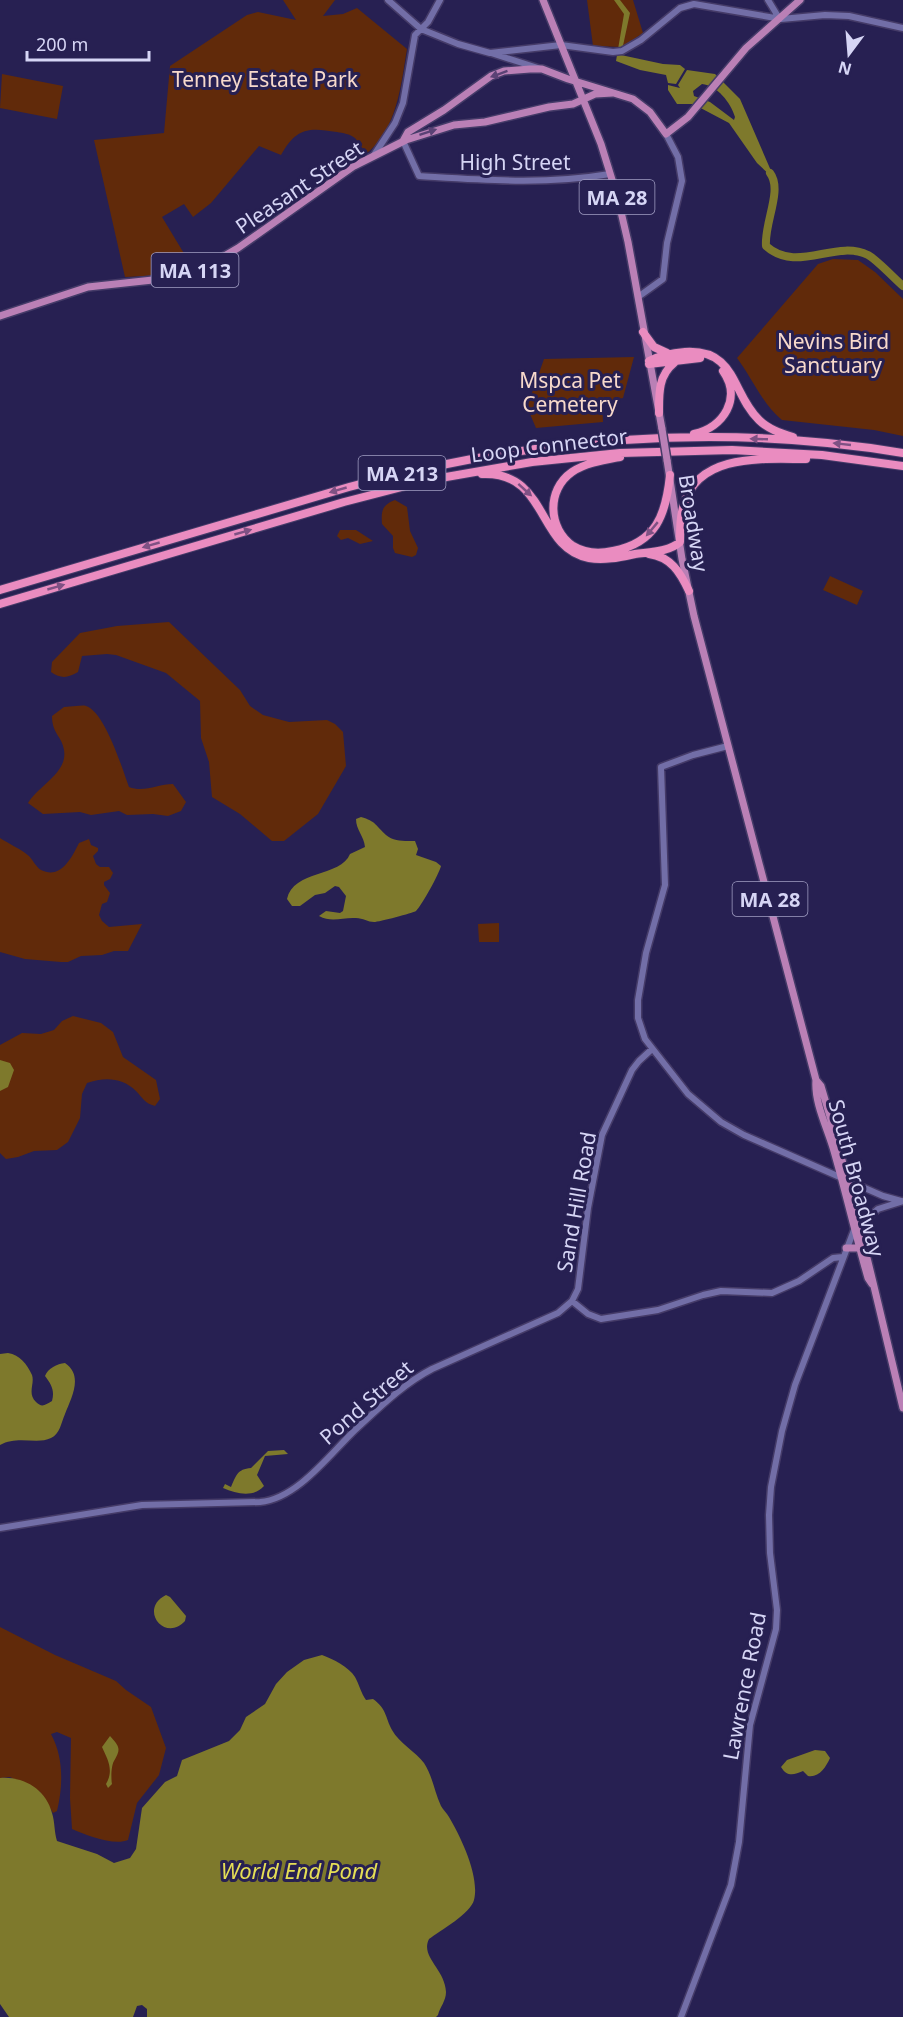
<svg xmlns="http://www.w3.org/2000/svg" width="903" height="2017" font-family="'Noto Sans',sans-serif">
<rect width="100%" height="100%" fill="#272052"/>
<!-- green -->
<path fill="#612a0a" d="M283 0H335L323 16 343 14 357 8 407 49C401 85 397 130 366 154 363 149 359 142 355 138 350 134 343 133 337 132 308 127 296 128 281 155L259 146 211 203 193 217 184 204 162 217 191 265 163 275 125 277 94 140 164 133 170 66 247 15 258 12 296 20Z
M587 0H633L643 33 622 47 593 46Z
M2 74 63 86 57 119 0 108Z
M833 259 858 260 875 272 903 299V436L874 430 782 420C763 405 752 378 737 358L818 264Z
M634 357 623 398 602 402 603 422 536 428 527 407 544 359Z
M395 500 407 507 410 531 418 548 416 555 412 557 395 553 393 548V536L382 524C381 511 382 505 395 500Z
M340 530H356L373 541 360 544 348 538 341 540 337 536Z
M830 576 863 591 857 605 823 590Z
M169 622 240 690 250 706 263 715 289 722 327 720 335 724 343 732 346 766 318 814 284 841H272L240 814 212 797 209 762 201 738 200 701 166 673 116 655 107 654 82 656 78 672C68 678 61 679 51 672L52 662 80 633 117 626Z
M76 706C79 706 83 705 86 706 105 712 122 768 129 787 144 793 158 784 173 784L186 802 181 811 168 816 153 814 127 815 119 811 91 815 80 812 43 814 28 803C38 786 68 773 64 750 62 736 52 734 52 716L64 707Z
M0 838C9 844 21 849 29 856 33 860 36 867 41 870 61 880 72 857 79 843L89 839 91 845 98 848V851L93 856 96 864 100 867H109L113 873 110 879 104 882V885L110 893 107 902 102 904 99 915 102 921 109 927 142 924 128 951H114L102 955 81 956 68 962H61L25 959 0 952Z
M499 923V942H479L478 924Z
M73 1016 101 1023 113 1032 123 1057 156 1080 160 1099 155 1106C144 1103 143 1098 136 1091 122 1077 104 1077 87 1083L82 1094 80 1118 68 1142 57 1150 34 1151 18 1157 6 1159 0 1153V1045L22 1033 41 1034 54 1030 62 1021Z
M0 1627 55 1655 116 1681 126 1690 151 1707 166 1748 159 1775 137 1803 128 1840C114 1846 86 1835 72 1829L70 1798 71 1738 57 1732 51 1734C64 1758 63 1786 57 1811L53 1813 40 1792 10 1777 0 1778Z"/>
<!-- water -->
<path fill="#7e792c" fill-rule="evenodd" d="M614 0H620L630 13 621 55 663 64 680 65 685 69 676 84 668 83 666 75 640 70 616 61 624 14Z
M687 70 715 74 740 99 775 180 757 163 729 123 693 104H677L668 90V85L680 88 678 85ZM702 84C717 85 731 103 735 117L734 120 710 102 694 96 693 91Z
M361 817C376 821 376 826 386 835 394 842 405 841 415 841L418 849 416 855 436 862 441 866C439 874 422 905 416 911 413 913 379 922 374 922 368 922 363 918 356 918 343 917 332 923 319 916L326 911 340 913 343 911 346 896 339 887 335 886 325 893 315 895 300 906H292L287 899C293 870 341 877 350 854L365 847C364 836 356 830 356 819Z
M0 1060 10 1063 14 1070 8 1087 0 1091Z
M8 1353C20 1355 27 1364 32 1375 35 1384 27 1393 36 1402 42 1408 45 1405 52 1401 55 1390 51 1384 45 1376 48 1368 57 1364 65 1363 84 1376 71 1398 65 1414 61 1423 60 1434 51 1438 37 1445 18 1435 0 1445V1354Z
M284 1450 288 1454 265 1456 257 1475 264 1486C253 1498 237 1494 223 1488L225 1484 231 1487C236 1476 237 1469 251 1468L268 1451Z
M166 1595 170 1597 186 1616 185 1621C165 1643 138 1609 166 1595Z
M322 1655C333 1659 349 1667 355 1677 359 1684 361 1693 366 1700L373 1699C387 1709 385 1717 392 1730 399 1743 416 1752 424 1763 433 1777 434 1791 441 1806 443 1810 447 1813 449 1817 461 1837 480 1877 474 1900 471 1913 440 1931 429 1939 420 1957 445 1969 446 1992 446 2001 440 2007 438 2015L436 2017H147V2009L142 2005 137 2006 133 2017H9L0 2004V1778C23 1776 46 1789 52 1813 55 1822 54 1832 57 1841L97 1854 114 1863 130 1858 136 1849 142 1808 165 1782 177 1776 182 1760 229 1741 240 1730 246 1717 265 1704 276 1684 287 1672 304 1660Z
M110 1736C120 1747 121 1749 114 1761 111 1766 111 1779 112 1784L108 1788 106 1784C114 1770 108 1760 102 1747Z
M815 1750 825 1751 830 1758C826 1767 819 1778 808 1776L803 1771C794 1775 787 1777 781 1767L787 1760Z"/>
<g fill="none" stroke-linecap="round" stroke-linejoin="round">
<!-- river -->
<path stroke="#7e792c" stroke-width="8" d="M770 173C783 190 764 223 766 246 797 274 835 239 868 255 875 258 895 279 903 286"/>
<!-- secondary casing -->
<g stroke="#453b68" stroke-width="9">
<path id="secondary" d="M388 0 421 29 458 44 490 53 561 45 613 52 622 51 641 40 680 8 694 4 781 19 825 15 849 16 903 28
M768 0 779 18
M491 53 541 69
M403 141 419 176C485 180 544 185 610 174
M374 155 395 123 403 103 415 35 428 22 440 0
M638 297 663 279 667 243 682 181 678 157 666 134
M728 746 693 755 661 767 665 885 646 953 638 1000V1018L645 1039 688 1094 721 1122 744 1135 883 1196 901 1201
M572 1301 588 1314 601 1319 658 1310 703 1295 721 1291 772 1293 799 1281 833 1258 843 1257
M0 1528 142 1505 260 1502C297 1499 330 1454 355 1430 379 1408 403 1384 432 1369L558 1313 572 1301 578 1289 588 1208 602 1135 632 1070 639 1061 652 1049
M681 2017 731 1885 739 1842 750 1725 776 1629 777 1610 770 1553 769 1515 771 1487 782 1431 795 1385 854 1230 878 1209 903 1201"/>
</g>
<!-- primary casing -->
<g stroke="#453b68" stroke-width="10">
<path id="primary" d="M543 0 601 144 618 199 628 242 662 429
M403 141 408 132 444 110 491 76 504 71 530 69H542L568 79 633 99 650 112 666 134 688 117 746 48 800 0
M0 316 88 287 162 279 209 265 238 248 354 166 406 140 454 125 485 122 549 107 573 104 595 94 613 93
M667 460 682 559 694 616 816 1080C814 1103 828 1129 834 1151 846 1193 856 1236 868 1278L872 1284
M816 1080 821 1086C853 1192 877 1300 903 1408
M846 1248H859"/>
</g>
<!-- highway casing -->
<g stroke="#453b68" stroke-width="10">
<path id="highway" d="M643 332 654 347 667 353
M649 361C661 355 671 353 685 352 737 349 731 393 759 420 768 429 780 433 793 437
M649 364 700 358
M659 413C659 394 658 376 674 363
M694 434C724 427 742 398 723 371
M620 457C604 460 585 463 572 472 546 490 548 529 573 546 586 554 599 554 613 551 656 543 666 515 670 475
M482 474C549 471 536 548 589 558 604 561 621 557 635 554 649 552 669 552 680 542 680 529 680 516 684 504 699 453 763 459 806 459
M649 554C671 557 680 572 689 591
M0 590 349 487C529 438 718 422 903 453
M0 604 344 502 429 480 532 462 620 453 732 450 822 455 903 466"/>
</g>
<!-- secondary -->
<use href="#secondary" stroke="#726ea7" stroke-width="6"/>
<!-- primary -->
<use href="#primary" stroke="#ba80b6" stroke-width="7"/>
<!-- highway -->
<use href="#highway" stroke="#ea8cc0" stroke-width="8"/>
<!-- primary-bridge casing -->
<g stroke="#453b68" stroke-width="10" stroke-linecap="butt">
<path id="primary-bridge" d="M662 429 667 460"/>
</g>
<!-- primary-bridge -->
<use href="#primary-bridge" stroke="#ba80b6" stroke-width="7"/>
</g>
<!-- one-way arrows -->
<defs><path id="oneway-solid" d="M-6-.8H1V-3.2L6.5 0L1 3.2V.8H-6Z" transform="scale(1.5)"/></defs>
<g fill="#5a4275">
<use href="#oneway-solid" transform="translate(499 74) rotate(160)"/>
<use href="#oneway-solid" transform="translate(428 132) rotate(-18)"/>
</g>
<g fill="#7f5184">
<use href="#oneway-solid" transform="translate(759 439) rotate(-178)"/>
<use href="#oneway-solid" transform="translate(842 444) rotate(-174)"/>
<use href="#oneway-solid" transform="translate(338 490) rotate(164)"/>
<use href="#oneway-solid" transform="translate(525 490) rotate(42)"/>
<use href="#oneway-solid" transform="translate(652 529) rotate(130)"/>
<use href="#oneway-solid" transform="translate(243 532) rotate(-16)"/>
<use href="#oneway-solid" transform="translate(151 545) rotate(164)"/>
<use href="#oneway-solid" transform="translate(56 587) rotate(-16)"/>
</g>
<g text-anchor="middle" dominant-baseline="central" stroke-width="6" stroke-linejoin="round" paint-order="stroke">
<!-- shield labels -->
<g fill="#272052" stroke="#a29fc4" stroke-width="1.5">
<rect x="579.5" y="180" width="75" height="34" rx="4.5"/>
<rect x="151.5" y="253" width="87" height="34" rx="4.5"/>
<rect x="358.5" y="456" width="87" height="34" rx="4.5"/>
<rect x="732.5" y="882" width="75" height="34" rx="4.5"/>
</g>
<g font-size="20" font-weight="bold" fill="#d6d5f5">
<text x="617" y="197">MA 28</text>
<text x="195" y="270">MA 113</text>
<text x="402" y="473">MA 213</text>
<text x="770" y="899">MA 28</text>
</g>
<!-- park labels -->
<g font-size="21" fill="#f7d9cb" stroke="#272052">
<text x="265" y="79">Tenney Estate Park</text>
<text x="833" y="341">Nevins Bird<tspan x="833" dy="24">Sanctuary</tspan></text>
<text x="570" y="380">Mspca Pet<tspan x="570" dy="24">Cemetery</tspan></text>
</g>
<!-- street labels -->
<g font-size="21" fill="#d6d5f5" stroke="#272052">
<text x="515" y="162">High Street</text>
<text transform="translate(299 187) rotate(-34)">Pleasant Street</text>
<text transform="translate(549 445) rotate(-7)">Loop Connector</text>
<text transform="translate(694 523) rotate(81)">Broadway</text>
<text transform="translate(857 1178) rotate(75)">South Broadway</text>
<text transform="translate(576 1202) rotate(-80)">Sand Hill Road</text>
<text transform="translate(366 1402) rotate(-41)">Pond Street</text>
<text transform="translate(744 1686) rotate(-79)">Lawrence Road</text>
</g>
<!-- water labels -->
<g font-size="22" font-style="italic" fill="#e5de55" stroke="#272052">
<text x="299" y="1870">World End Pond</text>
</g>
</g>
<!-- north arrow -->
<g transform="translate(849 54) rotate(196)" stroke="#272052" stroke-width="4.5" paint-order="stroke">
<path d="M0-4.5L10 22L0 15L-10 22Z" fill="#d6d5f5"/>
<text y="-9" font-size="16" font-weight="bold" text-anchor="middle" fill="#d6d5f5">N</text>
</g>
<!-- scale -->
<path d="M27 51v9h122v-9" fill="none" stroke="#d6d5f5" stroke-width="3"/>
<text x="36" y="51" font-size="18" fill="#d6d5f5" stroke="#272052" stroke-width="4.5" paint-order="stroke">200 m</text>
</svg>
